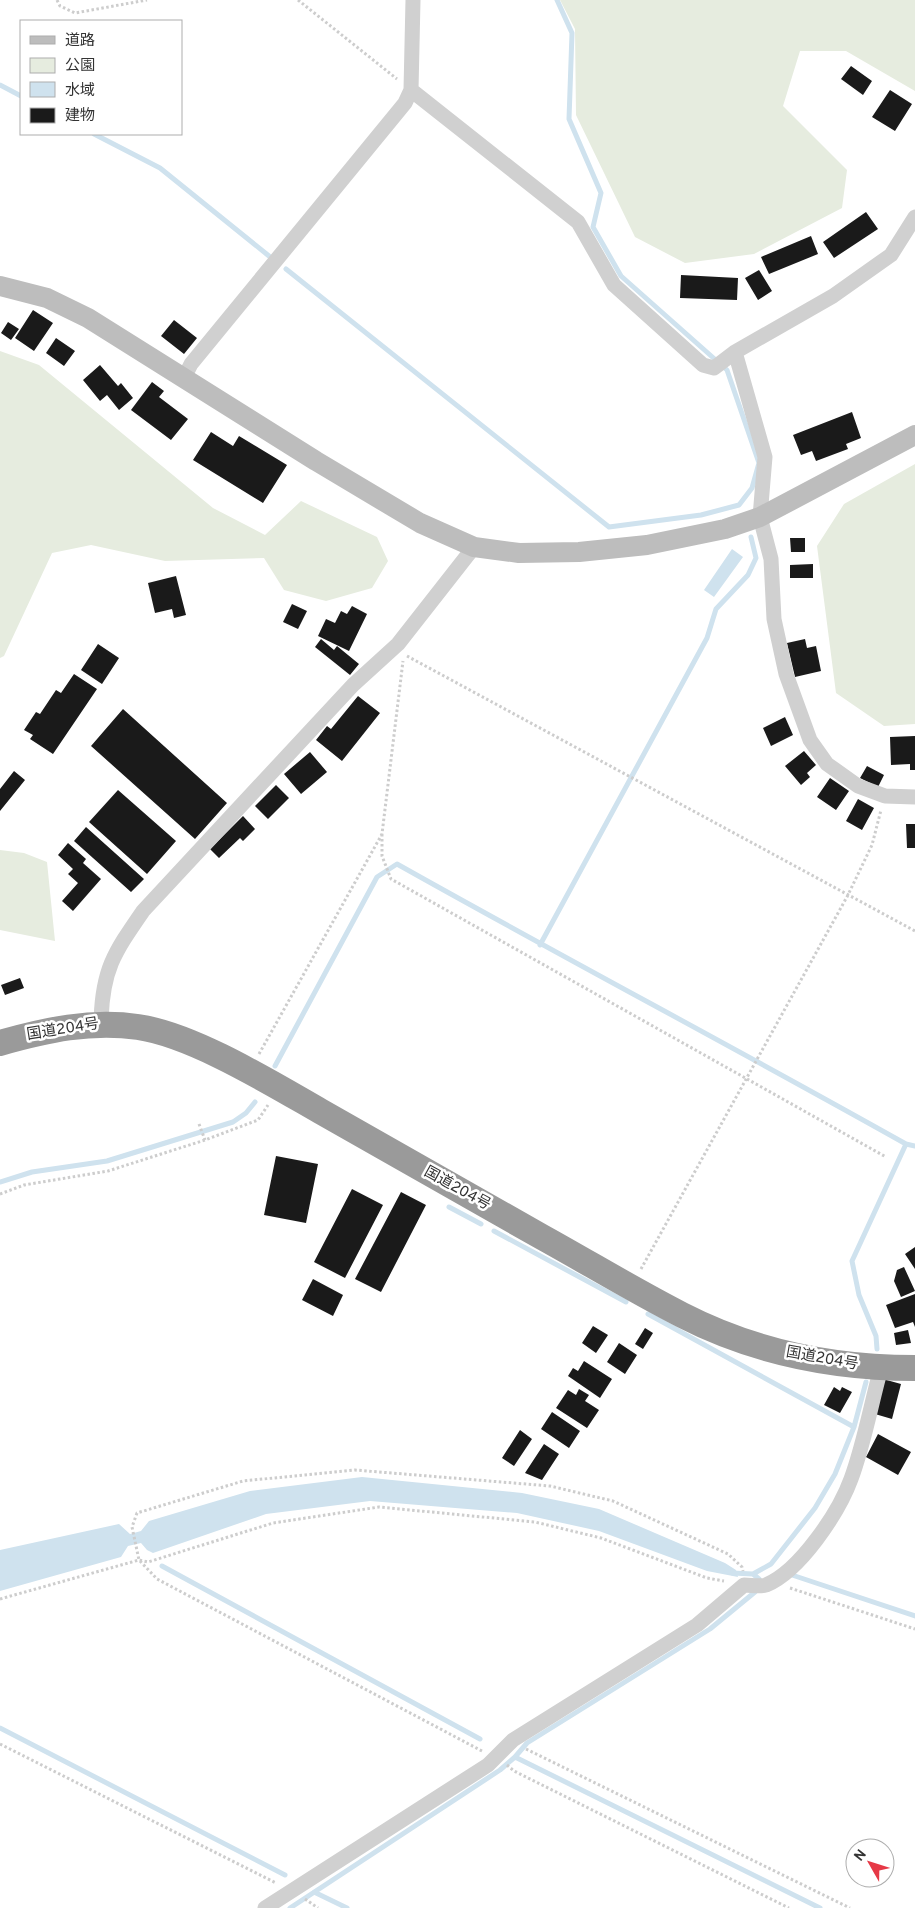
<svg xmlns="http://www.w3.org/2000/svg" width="915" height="1908" font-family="Overpass,'Noto Sans JP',sans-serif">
<rect width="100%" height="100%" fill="#fff"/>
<!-- green -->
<path fill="#e6ecdf" d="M560 0H915V91L846 51H800L783 106 847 170 842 208 754 254 685 263 635 237 576 115 575 29Z
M0 351 39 365 213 508 265 535 301 501 377 537 388 561 372 588 326 601 284 590 264 558 165 561 91 545 52 553 4 656 0 658Z
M915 464V724L884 726 836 693 817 546 844 504Z
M0 850 24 853 47 862 55 941 0 930Z"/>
<!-- water -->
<path fill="#cfe2ee" d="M732 549 743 557 714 597 704 590Z
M362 1477 522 1493 599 1509 725 1563 736 1570 738 1577 707 1571 599 1531 517 1513 370 1501 266 1514 153 1553 147 1550 141 1543 128 1546 121 1557 0 1591V1550L119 1524 130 1534 141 1531 149 1521 250 1491Z"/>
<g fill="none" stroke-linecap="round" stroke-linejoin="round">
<!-- stream -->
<path stroke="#cfe2ee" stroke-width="5" d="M0 85 21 96
M94 134 160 168 269 256
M286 269 609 527 701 515 739 505 752 488 759 463 727 370 621 276 593 227 601 193 569 119 572 33 557 0
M540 945 707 638 716 609 748 575 756 558 751 537
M275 1066 377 877 397 864C566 959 737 1049 906 1144L915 1146
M0 1182 32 1172 107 1161 233 1122 246 1113 255 1102
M449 1207 481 1224
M494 1231 626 1302
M648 1314 854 1427
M877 1349 876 1336 859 1295 852 1261 906 1144
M162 1566 480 1739
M732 1573 753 1574 771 1564 815 1508 835 1474 854 1427 866 1382
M792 1575 915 1616
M0 1728 285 1875
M515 1757 820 1908
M314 1892 347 1908
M290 1908 500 1770 515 1757 527 1743 710 1629 755 1592 759 1579 753 1574"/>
</g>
<!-- building -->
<path fill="#1a1a1a" d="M851 66 872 81 863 95 841 79Z
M890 90 912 104 895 131 872 117Z
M866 212 878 229 834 258 823 242Z
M811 236 818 254 769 274 761 257Z
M759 270 772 291 758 300 745 278Z
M681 275 738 278 737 300 680 298Z
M33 310 53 323 34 351 15 338Z
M174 320 197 338 184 354 161 336Z
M8 322 19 329 11 340 1 333Z
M56 338 75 351 64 366 46 353Z
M100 365 118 386 121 383 133 398 119 410 107 395 100 401 83 380Z
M152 382 164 391 159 397 188 419 171 440 131 410Z
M852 412 861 438 846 444 848 449 816 461 812 451 801 455 793 435Z
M211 432 233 446 239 436 287 465 263 503 193 460Z
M790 538H805V552H791Z
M813 564V578H790V565Z
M176 576 186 615 174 618 172 609 155 613 148 583Z
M292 604 307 611 298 629 283 622Z
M352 606 367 614 349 651 318 636 326 619 335 623 341 611 347 614Z
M321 639 334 650 337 646 359 664 350 675 315 647Z
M805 639 807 648 816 646 821 671 795 677 787 643Z
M98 644 119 658 102 684 81 670Z
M74 674 97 689 53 754 30 739 33 735 24 730 36 712 40 714 56 690 61 693Z
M358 696 380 713 342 761 316 740 327 726 331 729Z
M123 709 227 803 195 839 91 746Z
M785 717 793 735 771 746 763 728Z
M915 736V770H910V764L891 765 890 737Z
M804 751 816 765 807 773 810 777 801 785 785 766Z
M310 752 327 772 301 794 284 774Z
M867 766 884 775 878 787 860 778Z
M14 771 25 780 0 811V789Z
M830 778 849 791 836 810 817 797Z
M276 785 289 798 268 819 255 806Z
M118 790 176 841 147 874 89 822Z
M858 799 874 808 862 830 846 821Z
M243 816 255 829 243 841 240 838 219 858 210 849Z
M906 824H915V848H907Z
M86 827 144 879 131 892 74 841Z
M68 843 86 859 83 863 101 879 73 911 62 901 78 883 68 874 73 869 58 855Z
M20 978 24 988 5 995 1 985Z
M276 1156 318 1164 306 1223 264 1215Z
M352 1189 383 1205 345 1278 314 1262Z
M401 1192 426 1205 381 1292 355 1279Z
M915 1247V1269L905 1254Z
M904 1267 915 1291 901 1297 894 1281 897 1270Z
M313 1279 343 1295 333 1316 302 1300Z
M915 1294V1327L913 1322 895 1328 886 1305Z
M593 1326 608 1335 596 1353 582 1343Z
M645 1328 653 1333 643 1349 635 1344Z
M908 1330 911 1343 896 1345 894 1333Z
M619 1343 637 1355 625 1374 607 1362Z
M584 1361 612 1379 600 1398 568 1376 573 1368 578 1371Z
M883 1379 901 1384 892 1419 875 1414Z
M834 1387 840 1391 842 1387 852 1392 840 1413 824 1405Z
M579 1389 589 1395 585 1401 599 1410 587 1428 556 1408 568 1390 576 1395Z
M552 1412 580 1431 569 1448 541 1429Z
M520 1430 532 1439 514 1466 502 1458Z
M878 1434 911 1452 898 1475 866 1457Z
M544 1444 559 1454 542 1480 525 1473Z"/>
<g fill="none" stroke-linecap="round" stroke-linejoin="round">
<!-- path -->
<path stroke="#cdcdcd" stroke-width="3" stroke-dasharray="2.5 2.5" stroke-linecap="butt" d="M57 0 60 6 75 13 147 0
M298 0 397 79
M407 656 915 931
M382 834V856L391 879 886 1157
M259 1054 382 834 403 661
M199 1124 205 1140
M0 1194 24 1185 108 1171 205 1140 258 1120 268 1105
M641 1269 848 895 872 845 881 810
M790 1588 915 1629
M0 1599 139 1560 148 1562 273 1523 379 1507 535 1522 601 1538 707 1578 724 1581
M0 1744 276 1883
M526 1749 850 1908
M482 1751 157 1579 139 1560 132 1527 137 1513 243 1481 355 1470 550 1486 613 1501 728 1554 742 1567 743 1571
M507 1765 514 1771 789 1908
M305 1899 318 1908"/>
<!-- street -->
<path stroke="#d0d0d0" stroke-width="15" d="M411 90 578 222 614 285 703 365 714 368 735 352 833 296 891 255 915 217
M735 352 765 457 760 517 771 559 774 619 786 674 810 740 827 764 858 786 885 796 915 797
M184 378 191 364 405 103 411 90 413 0
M101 1023C102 970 114 953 143 911L353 685 398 644 474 547
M265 1908 488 1765 513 1740 697 1625 744 1585C751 1585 760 1587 766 1585 800 1571 839 1512 851 1479 864 1444 871 1404 881 1368"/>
<!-- secondary -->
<path stroke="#bdbdbd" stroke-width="20" d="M0 286 47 298 88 318 316 461 420 523 474 547 519 553 579 552 647 545 725 529 760 517 915 435"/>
<!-- highway -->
<path stroke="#9a9a9a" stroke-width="26" d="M0 1043C46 1030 91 1020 138 1027 193 1035 271 1083 320 1111 394 1153 468 1195 542 1237 589 1263 635 1291 682 1315 754 1352 835 1368 915 1368"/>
</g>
<g text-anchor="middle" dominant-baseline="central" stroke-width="5" stroke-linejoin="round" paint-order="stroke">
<!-- street labels -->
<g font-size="15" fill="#333" stroke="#fff">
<text transform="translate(63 1030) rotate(-9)">国道204号</text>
<text transform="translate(457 1189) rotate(29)">国道204号</text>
<text transform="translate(822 1359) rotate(10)">国道204号</text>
</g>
</g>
<!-- legend -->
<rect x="20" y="20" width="162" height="115" fill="#ffffff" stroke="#adadad"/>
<rect x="30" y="36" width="25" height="8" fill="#bdbdbd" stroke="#adadad"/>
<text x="65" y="45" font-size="15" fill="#333333">道路</text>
<rect x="30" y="58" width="25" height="15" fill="#e6ecdf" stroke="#adadad"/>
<text x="65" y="70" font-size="15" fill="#333333">公園</text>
<rect x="30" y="82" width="25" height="15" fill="#cfe2ee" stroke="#adadad"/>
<text x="65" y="95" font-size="15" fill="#333333">水域</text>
<rect x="30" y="108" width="25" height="15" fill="#1a1a1a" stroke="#adadad"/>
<text x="65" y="120" font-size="15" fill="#333333">建物</text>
<!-- north arrow -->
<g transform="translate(870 1863) rotate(309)"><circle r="24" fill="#ffffff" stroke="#adadad"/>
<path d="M0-4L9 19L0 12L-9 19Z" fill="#e63946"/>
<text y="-8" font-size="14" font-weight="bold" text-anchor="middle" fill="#333333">N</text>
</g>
</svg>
